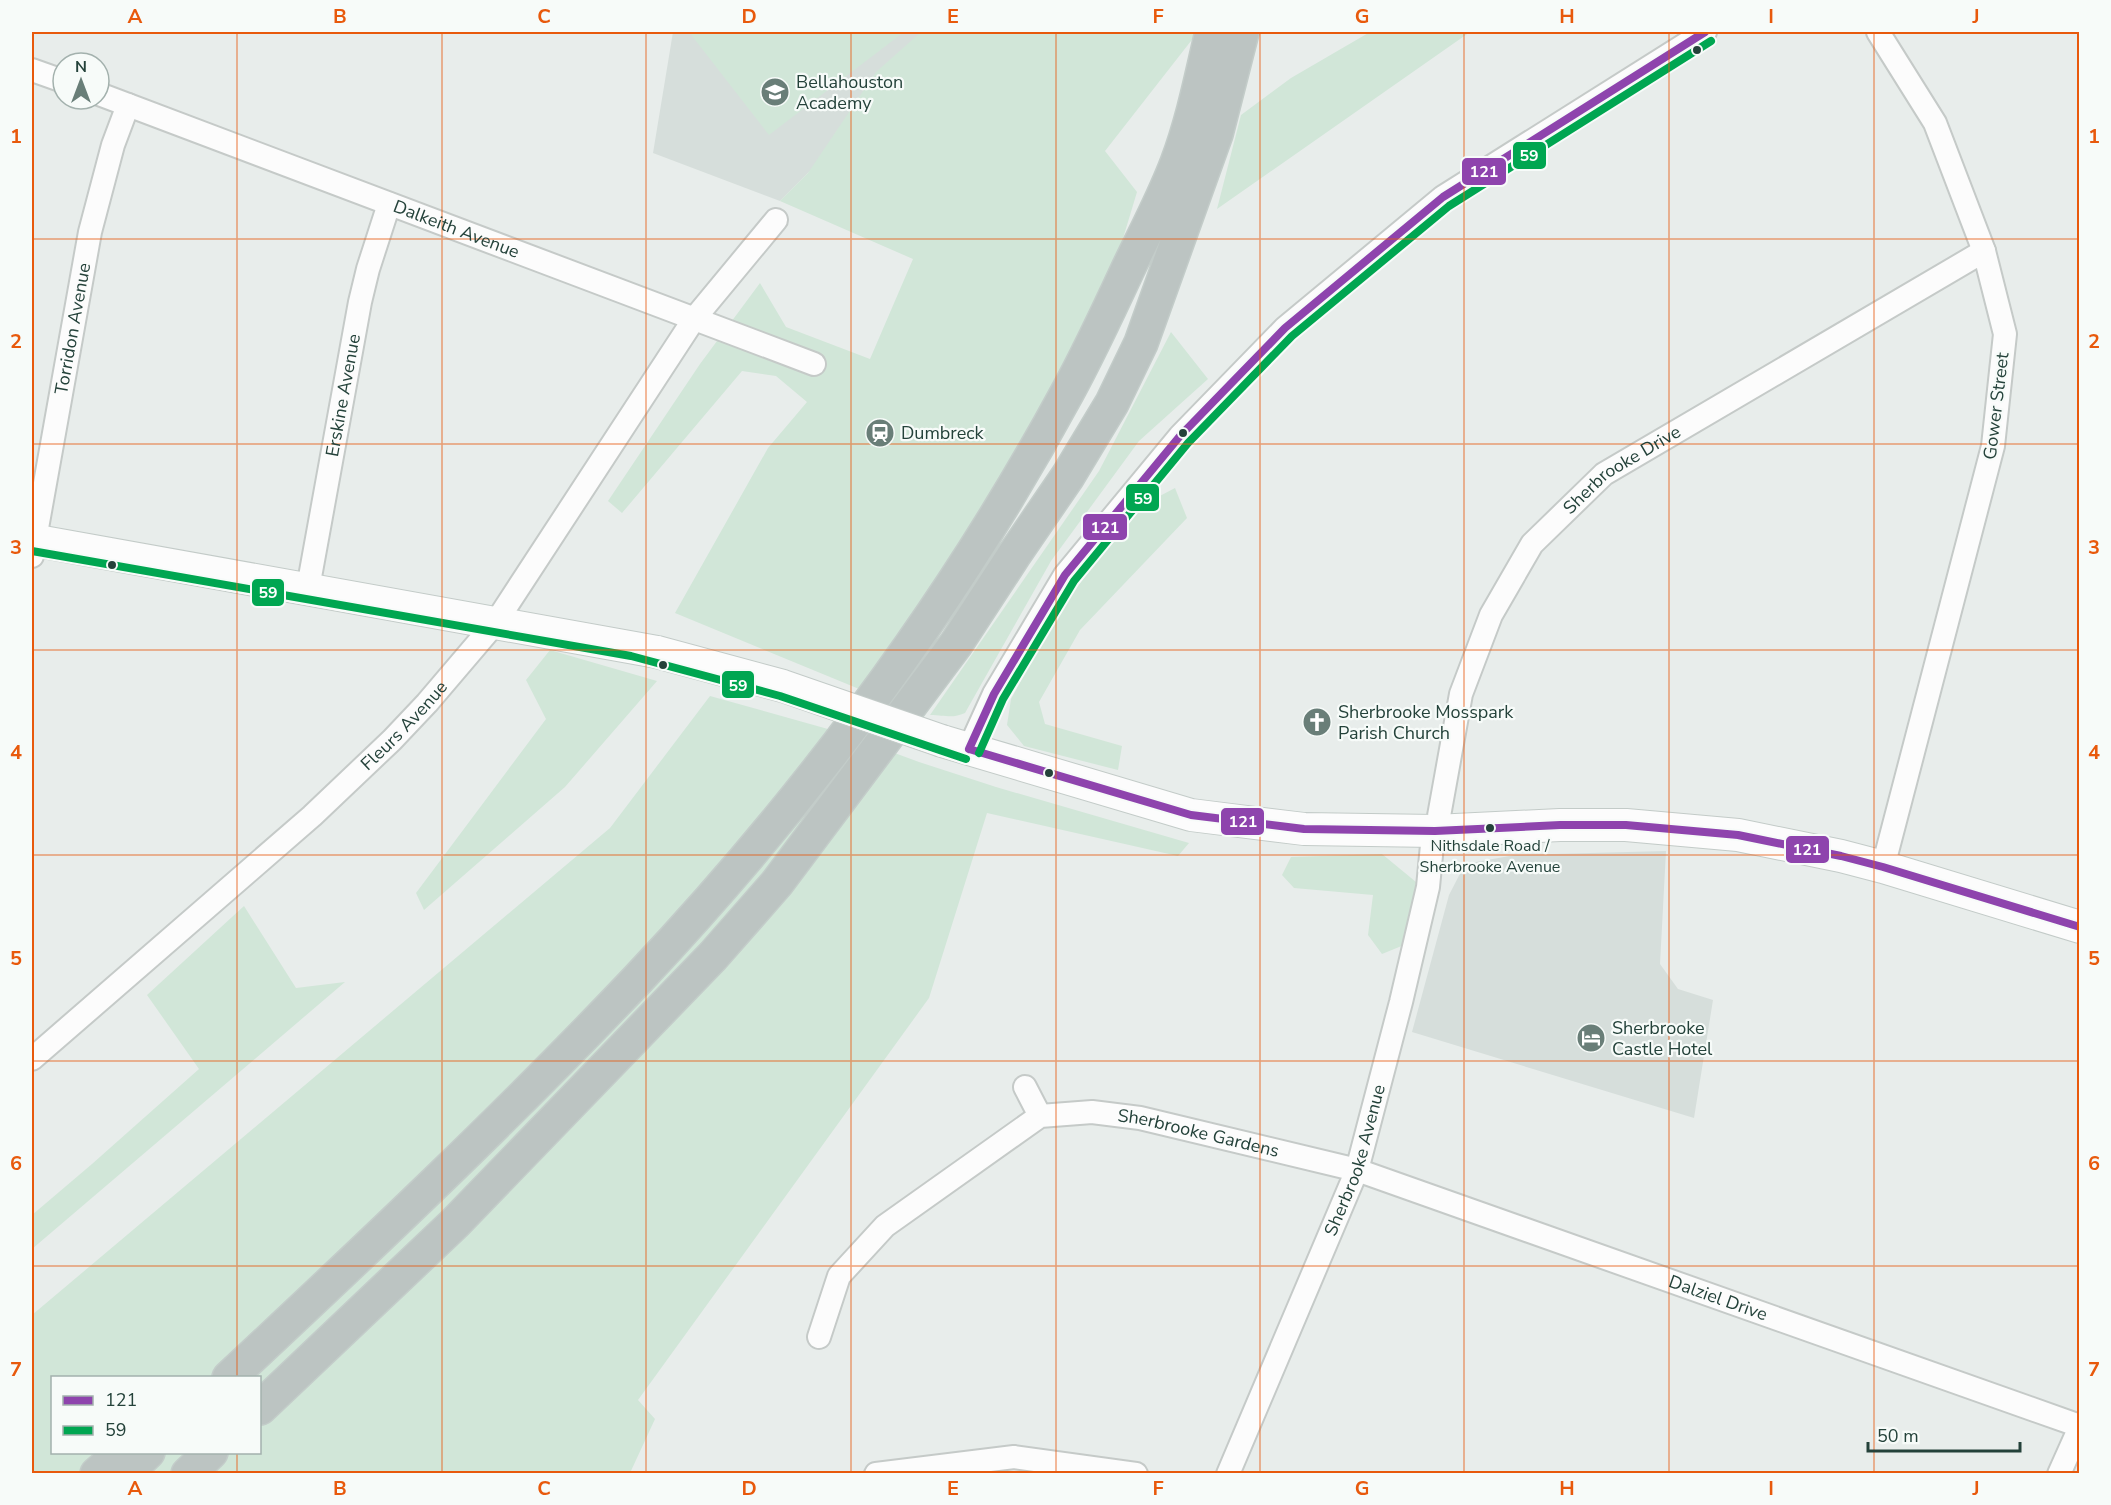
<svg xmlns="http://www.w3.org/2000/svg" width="2111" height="1505" font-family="'Nunito Sans',sans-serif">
<rect width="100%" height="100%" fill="#e8edeb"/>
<!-- built -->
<path fill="#d6dedb" d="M673 32H948L780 201 653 153Z
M1666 851 1660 964 1678 989 1713 1000 1694 1118 1412 1032 1449 895 1465 864 1515 855Z"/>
<!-- green -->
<path fill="#d1e6d8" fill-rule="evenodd" d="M689 32H904L769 135Z
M921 32H1198L1105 151 1137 192 1108 288 1070 372 864 691 675 613 768 448 807 402 776 376 742 371 622 513 608 501 700 364 760 283 786 327 870 359 913 259 780 201 808 173 876 72Z
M1370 32H1470L1217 209 1241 115 1291 78Z
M1171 332 1208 379 1139 441 1051 561 965 713C952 719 945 715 930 715L1099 471Z
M1175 488 1187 518 1080 630 1039 702 1045 724 1122 746 1118 770 1024 746 1007 725 1011 699 1058 613 1135 509Z
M550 650 657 681 565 787 424 910 416 893 546 719 526 680Z
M710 696 835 731 919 762 996 787 1189 843 1178 856 987 813 929 998 638 1400 655 1419 630 1473 32 1474V1315L610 828ZM52 1378H260V1452H52Z
M1382 854 1416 882 1404 945 1382 954 1368 935 1373 895 1294 888 1282 875 1291 857Z
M244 906 296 988 345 982 32 1249V1215L92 1164 199 1069 147 995Z"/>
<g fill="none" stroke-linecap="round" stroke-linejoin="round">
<!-- street casing -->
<g stroke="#c5cac8" stroke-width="26">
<g id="street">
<path d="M1878 32 1935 123 1984 251 2005 334 1993 446 1883 867"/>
<path d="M32 70 63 81"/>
<path id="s1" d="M99 94 814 364"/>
<path id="s2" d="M32 556 90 232 113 145 128 105"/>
<path id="s3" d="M308 588 360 302 368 269 389 204"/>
<path d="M969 749 994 694 1065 575 1180 436 1285 328 1443 197 1705 32"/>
<path id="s4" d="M32 1059 312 816 392 740 427 703 496 622 694 319 776 220"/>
<path d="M1025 1087 1040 1116"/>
<path id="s5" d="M819 1337 839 1276 885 1226 1040 1116 1092 1112 1140 1118 1357 1170 2080 1426"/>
<path d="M876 1474 1014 1457 1136 1474"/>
<path id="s6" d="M1228 1474 1357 1170 1401 1002 1428 887 1432 845 1439 816 1461 694 1491 615 1532 544 1604 474 1984 251"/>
<path d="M2059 1474 2080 1427"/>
</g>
</g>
<!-- secondary casing -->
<g stroke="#c3cbc8" stroke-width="34">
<path id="secondary" d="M32 540 657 652
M942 741 1191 815 1304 829 1435 831 1560 825H1626L1738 835 1841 856 1883 867 2080 927"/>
</g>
<!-- highway casing -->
<g stroke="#c3ccc9" stroke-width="36">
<path id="highway" d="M229 1378C368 1248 506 1118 637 980 803 804 952 606 1067 393 1089 353 1108 312 1127 271 1144 235 1163 200 1177 163 1193 121 1202 75 1212 32
M260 1408 455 1223 713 956 777 883 956 644 1014 555 1068 476 1112 403 1141 343 1216 134 1242 32
M97 1474 122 1452
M125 1474 148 1452
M188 1474 211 1452"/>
</g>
<!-- street -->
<use href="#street" stroke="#fcfcfc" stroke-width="22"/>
<!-- secondary -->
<use href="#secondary" stroke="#fcfcfc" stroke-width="32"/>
<!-- highway -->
<use href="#highway" stroke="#bcc4c2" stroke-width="33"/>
<!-- secondary-bridge casing -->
<g stroke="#c3cbc8" stroke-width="34" stroke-linecap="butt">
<path id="secondary-bridge" d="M657 652 783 686 942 741"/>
</g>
<!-- secondary-bridge -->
<use href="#secondary-bridge" stroke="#fcfcfc" stroke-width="32"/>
<!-- bus-1 casing -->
<g stroke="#f7fbf9" stroke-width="12">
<path id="bus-1" d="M969 749 1191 815 1304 829 1435 831 1560 825H1626L1738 835 1841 856 1883 867 2080 927
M969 749 994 694 1065 575 1180 436 1285 328 1443 197 1705 32"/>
</g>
<!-- bus-2 casing -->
<g stroke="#f7fbf9" stroke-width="12">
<path id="bus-2" d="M32 551 631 656 780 696 966 759
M979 753 1003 699 1074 581 1188 443 1292 336 1449 206 1711 41"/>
</g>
<!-- bus-1 -->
<use href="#bus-1" stroke="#8e44ad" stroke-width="8"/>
<!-- bus-2 -->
<use href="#bus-2" stroke="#00a651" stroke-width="8"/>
</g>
<!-- grid -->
<path fill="none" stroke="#e8590c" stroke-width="1.5" stroke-opacity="0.55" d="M237 32V1378M442 32V1474M646 32V1474M851 32V1474M1056 32V1474M1260 32V1474M1464 32V1474M1669 32V1474M1874 32V1474M32 239H2080M32 444H2080M32 650H2080M32 855H2080M32 1061H2080M32 1266H2080M237 1452V1474"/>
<!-- icons -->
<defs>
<g id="school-disc" transform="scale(1.5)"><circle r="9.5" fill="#697e78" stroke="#f7fbf9"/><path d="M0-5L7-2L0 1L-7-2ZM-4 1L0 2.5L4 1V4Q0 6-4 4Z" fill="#fff"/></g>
<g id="station-disc" transform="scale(1.5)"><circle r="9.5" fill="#697e78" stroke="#f7fbf9"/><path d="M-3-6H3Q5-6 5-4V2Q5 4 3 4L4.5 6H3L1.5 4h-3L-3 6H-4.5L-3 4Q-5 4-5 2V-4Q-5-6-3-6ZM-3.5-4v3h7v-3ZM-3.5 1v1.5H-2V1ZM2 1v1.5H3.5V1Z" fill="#fff"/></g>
<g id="church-disc" transform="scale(1.5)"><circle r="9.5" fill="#697e78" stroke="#f7fbf9"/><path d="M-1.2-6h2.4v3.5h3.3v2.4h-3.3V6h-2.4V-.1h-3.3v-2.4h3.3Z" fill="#fff"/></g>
<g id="hotel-disc" transform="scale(1.5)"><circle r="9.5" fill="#697e78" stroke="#f7fbf9"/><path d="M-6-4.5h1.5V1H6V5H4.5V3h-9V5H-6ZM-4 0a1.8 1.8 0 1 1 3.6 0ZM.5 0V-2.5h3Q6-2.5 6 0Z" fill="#fff"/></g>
</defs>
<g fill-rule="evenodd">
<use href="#school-disc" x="775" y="92"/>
<use href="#station-disc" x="880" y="433"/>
<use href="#church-disc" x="1317" y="722"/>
<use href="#hotel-disc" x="1591" y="1038"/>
</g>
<!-- markers -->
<g fill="#24423a" stroke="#f7fbf9" stroke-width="2">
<circle cx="1697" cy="50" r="5"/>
<circle cx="1183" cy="433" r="5"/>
<circle cx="112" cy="565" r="5"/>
<circle cx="663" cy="665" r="5"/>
<circle cx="1049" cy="773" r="5"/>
<circle cx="1490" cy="828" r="5"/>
</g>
<g text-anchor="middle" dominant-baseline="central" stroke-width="4.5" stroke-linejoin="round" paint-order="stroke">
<!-- bus labels -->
<g font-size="16" fill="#24423a" stroke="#f7fbf9">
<text x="1490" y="846">Nithsdale Road /<tspan x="1490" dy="21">Sherbrooke Avenue</tspan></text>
</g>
<!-- poi labels -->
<g font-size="18" fill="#24423a" stroke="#f7fbf9" text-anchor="start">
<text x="796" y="82">Bellahouston<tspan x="796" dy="21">Academy</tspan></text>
<text x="901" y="433">Dumbreck</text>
<text x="1338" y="712">Sherbrooke Mosspark<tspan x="1338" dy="21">Parish Church</tspan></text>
<text x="1612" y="1028">Sherbrooke<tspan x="1612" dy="21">Castle Hotel</tspan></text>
</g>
<!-- street labels -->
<g font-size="18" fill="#24423a" stroke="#f7fbf9">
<text stroke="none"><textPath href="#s1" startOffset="382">Dalkeith Avenue</textPath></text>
<text stroke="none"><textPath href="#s2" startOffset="231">Torridon Avenue</textPath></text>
<text stroke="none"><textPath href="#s3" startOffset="196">Erskine Avenue</textPath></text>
<text transform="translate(1996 406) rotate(-83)">Gower Street</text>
<text stroke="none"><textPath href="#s6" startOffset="1102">Sherbrooke Drive</textPath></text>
<text stroke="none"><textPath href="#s4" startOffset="500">Fleurs Avenue</textPath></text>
<text stroke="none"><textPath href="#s5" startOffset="483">Sherbrooke Gardens</textPath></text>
<text stroke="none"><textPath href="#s6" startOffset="339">Sherbrooke Avenue</textPath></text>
<text stroke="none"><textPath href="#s5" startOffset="1029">Dalziel Drive</textPath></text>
</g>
</g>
<g stroke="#f7fbf9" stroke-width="2">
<rect x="1512" y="141" width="35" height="29" rx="6" fill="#00a651"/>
<rect x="1461" y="157" width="46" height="29" rx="6" fill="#8e44ad"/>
<rect x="1125" y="483" width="35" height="29" rx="6" fill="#00a651"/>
<rect x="1082" y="513" width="46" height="28" rx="6" fill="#8e44ad"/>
<rect x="251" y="578" width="34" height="29" rx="6" fill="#00a651"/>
<rect x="721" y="670" width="34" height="29" rx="6" fill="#00a651"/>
<rect x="1220" y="807" width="45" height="29" rx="6" fill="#8e44ad"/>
<rect x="1785" y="835" width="45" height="29" rx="6" fill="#8e44ad"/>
</g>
<g font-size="16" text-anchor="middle" font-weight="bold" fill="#fff">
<text x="1529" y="161">59</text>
<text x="1484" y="177">121</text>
<text x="1143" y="504">59</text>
<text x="1105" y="533">121</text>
<text x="268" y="598">59</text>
<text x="738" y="691">59</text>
<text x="1243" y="827">121</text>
<text x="1807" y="855">121</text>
</g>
<!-- border -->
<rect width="2111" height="1505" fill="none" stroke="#f7fbf9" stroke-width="66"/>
<!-- legend -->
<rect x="51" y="1376" width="210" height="78" fill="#f7fbf9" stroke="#a3b1ad" stroke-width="1.5"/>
<rect x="63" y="1396" width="30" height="9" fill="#8e44ad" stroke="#a3b1ad" stroke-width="1.5"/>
<text x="105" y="1406" font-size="18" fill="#24423a">121</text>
<rect x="63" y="1426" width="30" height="9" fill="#00a651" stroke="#a3b1ad" stroke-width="1.5"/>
<text x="105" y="1436" font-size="18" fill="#24423a">59</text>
<!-- north arrow -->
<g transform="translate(81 81)"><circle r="28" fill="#f7fbf9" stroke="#a3b1ad" stroke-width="1.5"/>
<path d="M0-4.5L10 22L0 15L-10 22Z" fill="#697e78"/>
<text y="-9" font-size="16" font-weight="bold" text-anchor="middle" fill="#24423a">N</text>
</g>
<!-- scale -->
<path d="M1868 1442v9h152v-9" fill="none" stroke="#24423a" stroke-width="3"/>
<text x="1877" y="1442" font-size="18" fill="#24423a" stroke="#f7fbf9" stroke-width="4.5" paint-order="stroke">50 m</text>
<rect x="33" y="33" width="2045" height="1439" fill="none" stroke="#e8590c" stroke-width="2"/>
<g font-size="20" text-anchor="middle" font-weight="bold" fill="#e8590c">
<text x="135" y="23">A</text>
<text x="340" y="23">B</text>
<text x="544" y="23">C</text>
<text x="749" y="23">D</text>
<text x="953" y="23">E</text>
<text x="1158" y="23">F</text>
<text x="1362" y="23">G</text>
<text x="1567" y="23">H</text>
<text x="1771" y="23">I</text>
<text x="1976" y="23">J</text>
<text x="16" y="143">1</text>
<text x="2094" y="143">1</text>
<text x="16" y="348">2</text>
<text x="2094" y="348">2</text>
<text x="16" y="554">3</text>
<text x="2094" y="554">3</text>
<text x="16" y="759">4</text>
<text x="2094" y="759">4</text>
<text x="16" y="965">5</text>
<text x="2094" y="965">5</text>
<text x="16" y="1170">6</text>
<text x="2094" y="1170">6</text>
<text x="16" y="1376">7</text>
<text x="2094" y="1376">7</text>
<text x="135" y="1495">A</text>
<text x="340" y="1495">B</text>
<text x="544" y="1495">C</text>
<text x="749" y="1495">D</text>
<text x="953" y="1495">E</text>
<text x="1158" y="1495">F</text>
<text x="1362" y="1495">G</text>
<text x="1567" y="1495">H</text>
<text x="1771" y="1495">I</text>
<text x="1976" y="1495">J</text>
</g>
</svg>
